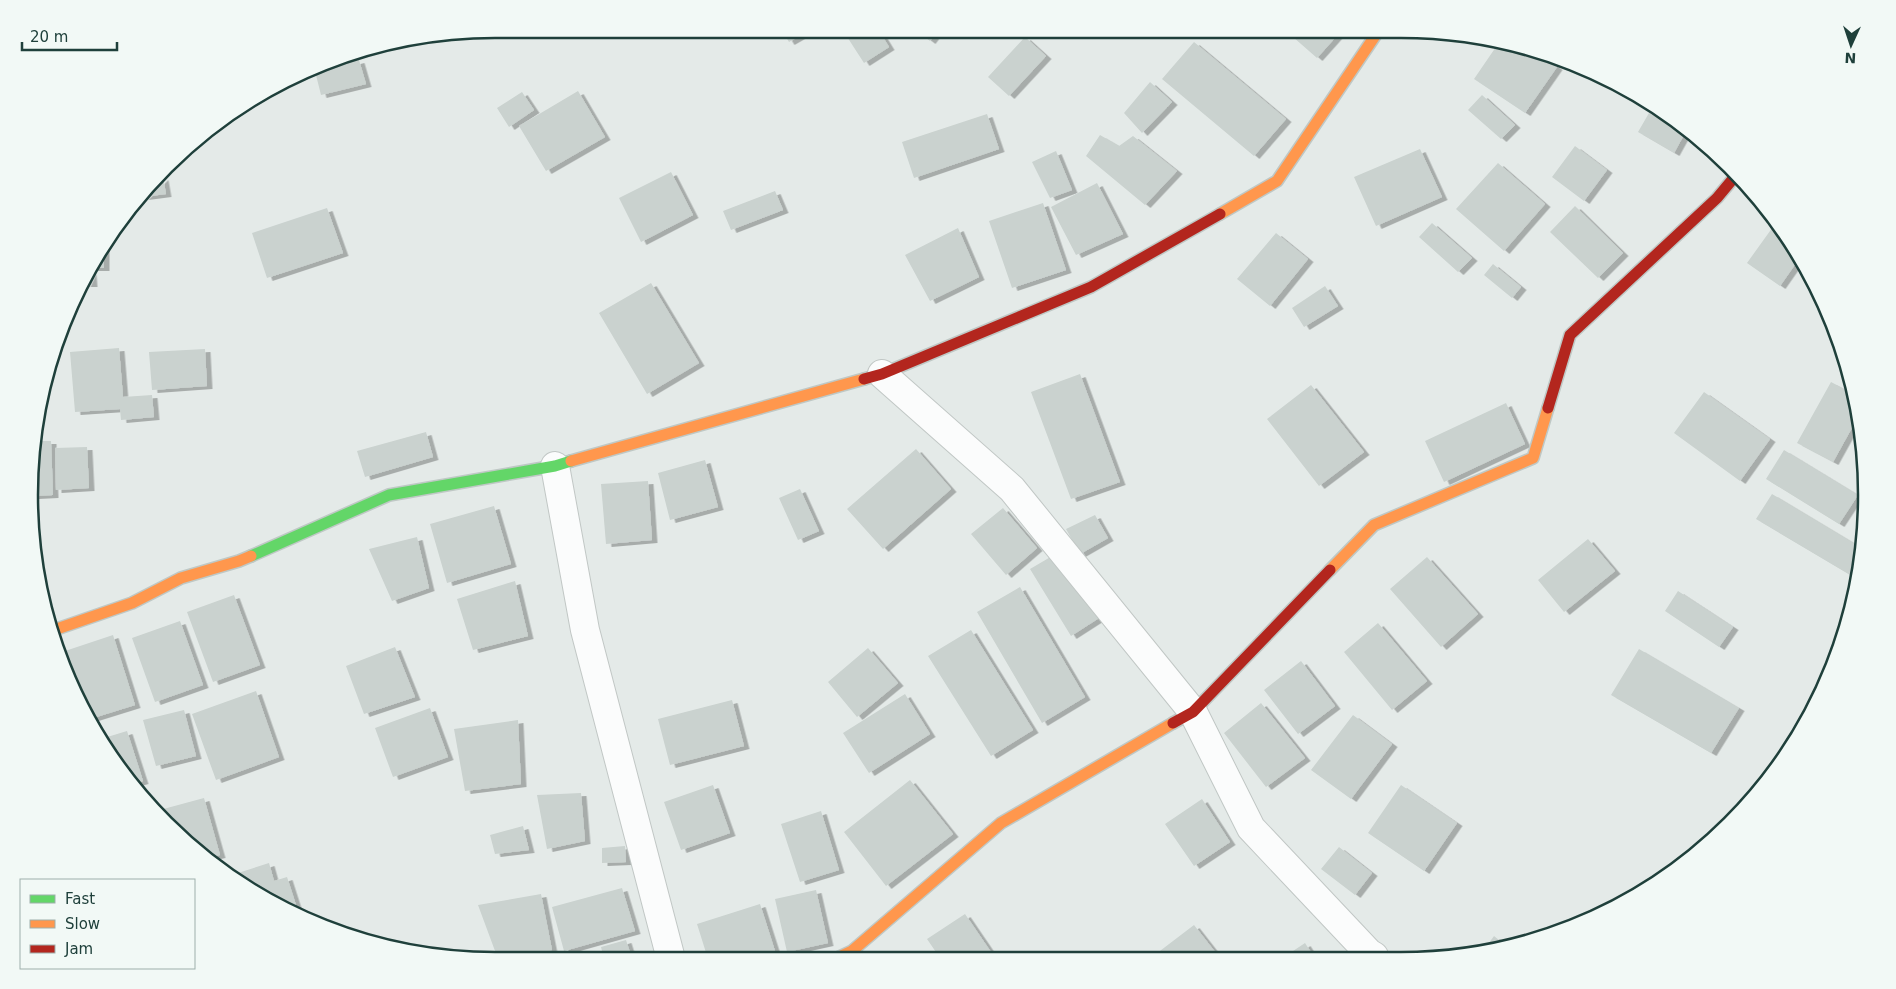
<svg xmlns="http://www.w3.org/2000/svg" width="1896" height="989" font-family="'DejaVu Sans',sans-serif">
<defs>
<filter id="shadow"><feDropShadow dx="5.5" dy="3" stdDeviation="0" flood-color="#0004"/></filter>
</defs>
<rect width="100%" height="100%" fill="#e4eae8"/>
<!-- building -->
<path fill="#cad2cf" filter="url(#shadow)" d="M592 29H606L596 35Z
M781 29H812L789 42Z
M842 29H878L889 47 864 63Z
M914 29H939L930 41Z
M1285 30H1342L1317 58Z
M1025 37 1046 56 1009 96 988 77Z
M1500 41 1525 46 1557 67 1525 113 1474 79Z
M1194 42 1286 119 1254 156 1162 79Z
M359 60 366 84 321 95 315 71Z
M1150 82 1172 102 1142 133 1124 113Z
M578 91 605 137 546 171 519 126Z
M522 92 534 110 509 127 497 108Z
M1482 95 1515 125 1501 139 1468 110Z
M1649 113 1685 133 1674 153 1638 132Z
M987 114 999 149 914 178 902 142Z
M1100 135 1119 146 1133 136 1177 171 1145 205 1086 156Z
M1575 146 1607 170 1584 201 1552 177Z
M1420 149 1442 197 1376 226 1354 177Z
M1056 151 1072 190 1050 198 1032 162Z
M1498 163 1545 204 1504 251 1456 209Z
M671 172 693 215 641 242 619 198Z
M163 177 166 194 143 197Z
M1097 183 1123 234 1076 255 1051 207Z
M775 191 783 210 731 230 723 211Z
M1043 203 1066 270 1012 288 989 221Z
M1575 206 1623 253 1598 278 1550 232Z
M327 208 343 253 267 278 252 233Z
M1432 223 1472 258 1458 272 1419 237Z
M1775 224 1781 229 1801 256 1780 286 1747 263Z
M958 228 979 277 930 301 905 255Z
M1276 233 1308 259 1270 306 1237 279Z
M104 244V268H92Z
M1493 264 1521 287 1512 298 1484 275Z
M91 271 92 284H85Z
M651 283 699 363 647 394 599 313Z
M1325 286 1338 306 1304 327 1292 308Z
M119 348 123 397 152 395 154 417 121 420 120 409 75 412 70 352Z
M205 349 207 386 152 390 149 352Z
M1080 374 1120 482 1071 499 1031 392Z
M1831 382 1854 394 1859 415 1833 462 1797 443Z
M1311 385 1364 452 1319 486 1267 419Z
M1704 392 1770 439 1740 481 1674 433Z
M1506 403 1525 444 1444 482 1425 441Z
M426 432 433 457 365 477 357 451Z
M38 441H51L53 495 33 496Z
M87 447 89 488 56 490 55 448Z
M916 449 951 489 883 549 847 509Z
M1784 450 1858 495 1839 524 1766 479Z
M705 460 718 507 670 520 658 473Z
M648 481 652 540 606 544 601 484Z
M800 489 819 531 798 540 779 498Z
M1772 494 1862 548 1857 579 1756 519Z
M494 506 511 564 447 583 430 524Z
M1003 508 1037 548 1006 575 971 534Z
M1095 515 1108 538 1080 554 1066 529Z
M417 537 429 588 392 601 369 549Z
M1588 539 1615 571 1564 612 1538 580Z
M1059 552 1099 618 1071 636 1030 569Z
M1427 557 1478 614 1441 647 1390 589Z
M515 581 528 636 473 650 457 599Z
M1020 587 1085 697 1042 723 977 612Z
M1678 591 1733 627 1719 647 1665 611Z
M234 595 260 665 213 682 187 612Z
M180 621 203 685 155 702 132 638Z
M1378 623 1427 681 1392 710 1344 652Z
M971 630 1033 730 991 756 928 656Z
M113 635 135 705 90 719 77 700 59 653Z
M395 647 415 697 364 714 346 666Z
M868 648 898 683 857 717 828 682Z
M1639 649 1739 708 1711 753 1611 695Z
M1301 661 1335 706 1298 734 1264 690Z
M256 691 279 757 216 780 192 714Z
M905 694 930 734 869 773 843 733Z
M732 700 744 746 670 765 658 719Z
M1261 703 1305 758 1266 787 1224 733Z
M430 708 448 757 393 777 375 728Z
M184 710 196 756 156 766 143 720Z
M1353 715 1392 744 1351 799 1311 770Z
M518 720 521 784 465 791 454 729Z
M127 731 143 781 136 783 104 738Z
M910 780 953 834 886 886 844 832Z
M713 785 730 833 681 850 664 802Z
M1401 785 1457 823 1424 871 1368 833Z
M581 793 585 841 547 849 537 795Z
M204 798 220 855 211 857 165 824 156 811Z
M1202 799 1230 842 1194 866 1165 824Z
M821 811 839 870 800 882 781 824Z
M523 826 529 850 495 854 490 835Z
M625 846 626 862 602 863V848Z
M1339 847 1372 873 1355 895 1321 869Z
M269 863 274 881 287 877 296 905 283 908 235 874Z
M622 888 635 931 564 951 552 907Z
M816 890 828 943 787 952 775 899Z
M541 894 552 950 510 959H498L478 905Z
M760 904 775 951 751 958 708 959 697 924Z
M965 914 995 958H940L927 939Z
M1194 925 1219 957H1152Z
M1494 936 1505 945 1483 951Z
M626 940 632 959H604L601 947Z
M1305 943 1314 957H1284Z"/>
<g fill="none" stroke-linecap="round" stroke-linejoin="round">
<!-- street casing -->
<g stroke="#c1c7c5" stroke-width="30">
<path id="street" d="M882 374 1012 489 1193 712 1251 828 1369 953 1374 956
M555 466 585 630 671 959"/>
</g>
<!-- fast casing -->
<g stroke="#bfc8c5" stroke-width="14">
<path id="fast" d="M251 556 389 495 555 466 571 461"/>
</g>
<!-- slow casing -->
<g stroke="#bfc8c5" stroke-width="14">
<path id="slow" d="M1220 214 1277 181 1379 30
M571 461 864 379
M1330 570 1374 525 1533 458 1548 408
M51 631 132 603 181 578 239 561 251 556
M837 958 852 951 1001 823 1173 723"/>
</g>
<!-- jam casing -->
<g stroke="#bfc8c5" stroke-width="14">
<path id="jam" d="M864 379 882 374 1091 287 1220 214
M1548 408 1570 335 1717 198 1737 174
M1173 723 1193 712 1330 570"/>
</g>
<!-- street -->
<use href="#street" stroke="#fbfcfc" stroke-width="28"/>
<!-- fast -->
<use href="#fast" stroke="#63d668" stroke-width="11"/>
<!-- slow -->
<use href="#slow" stroke="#ff974d" stroke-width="11"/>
<!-- jam -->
<use href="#jam" stroke="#b3261e" stroke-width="11"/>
</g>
<!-- crop -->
<path d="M0 0H1896V989H0ZM495 38H1401A457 457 0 0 1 1858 495V495A457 457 0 0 1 1401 952H495A457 457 0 0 1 38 495V495A457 457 0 0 1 495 38Z" fill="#f2f9f6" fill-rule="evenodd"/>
<path fill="none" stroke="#1f403b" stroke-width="2.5" d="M495 38H1401A457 457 0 0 1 1858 495V495A457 457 0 0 1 1401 952H495A457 457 0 0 1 38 495V495A457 457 0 0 1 495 38Z"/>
<!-- legend -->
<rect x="20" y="879" width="175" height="90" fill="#f2f9f6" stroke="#9eafab"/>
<rect x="30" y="895" width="25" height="8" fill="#63d668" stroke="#9eafab"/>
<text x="65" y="904" font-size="15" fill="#1f403b">Fast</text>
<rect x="30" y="920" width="25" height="8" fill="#ff974d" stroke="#9eafab"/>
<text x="65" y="929" font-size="15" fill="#1f403b">Slow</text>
<rect x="30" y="945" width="25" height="8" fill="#b3261e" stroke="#9eafab"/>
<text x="65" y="954" font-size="15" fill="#1f403b">Jam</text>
<!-- north arrow -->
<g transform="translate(1851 45) rotate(183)" stroke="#f2f9f6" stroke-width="4" paint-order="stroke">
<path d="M0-4L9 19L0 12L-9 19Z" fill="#1f403b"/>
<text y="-8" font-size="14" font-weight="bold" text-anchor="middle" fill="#1f403b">N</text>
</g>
<!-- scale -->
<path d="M22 42v8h95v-8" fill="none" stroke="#1f403b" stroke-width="2.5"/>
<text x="30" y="42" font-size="15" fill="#1f403b" stroke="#f2f9f6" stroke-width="4" paint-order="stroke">20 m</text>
</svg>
